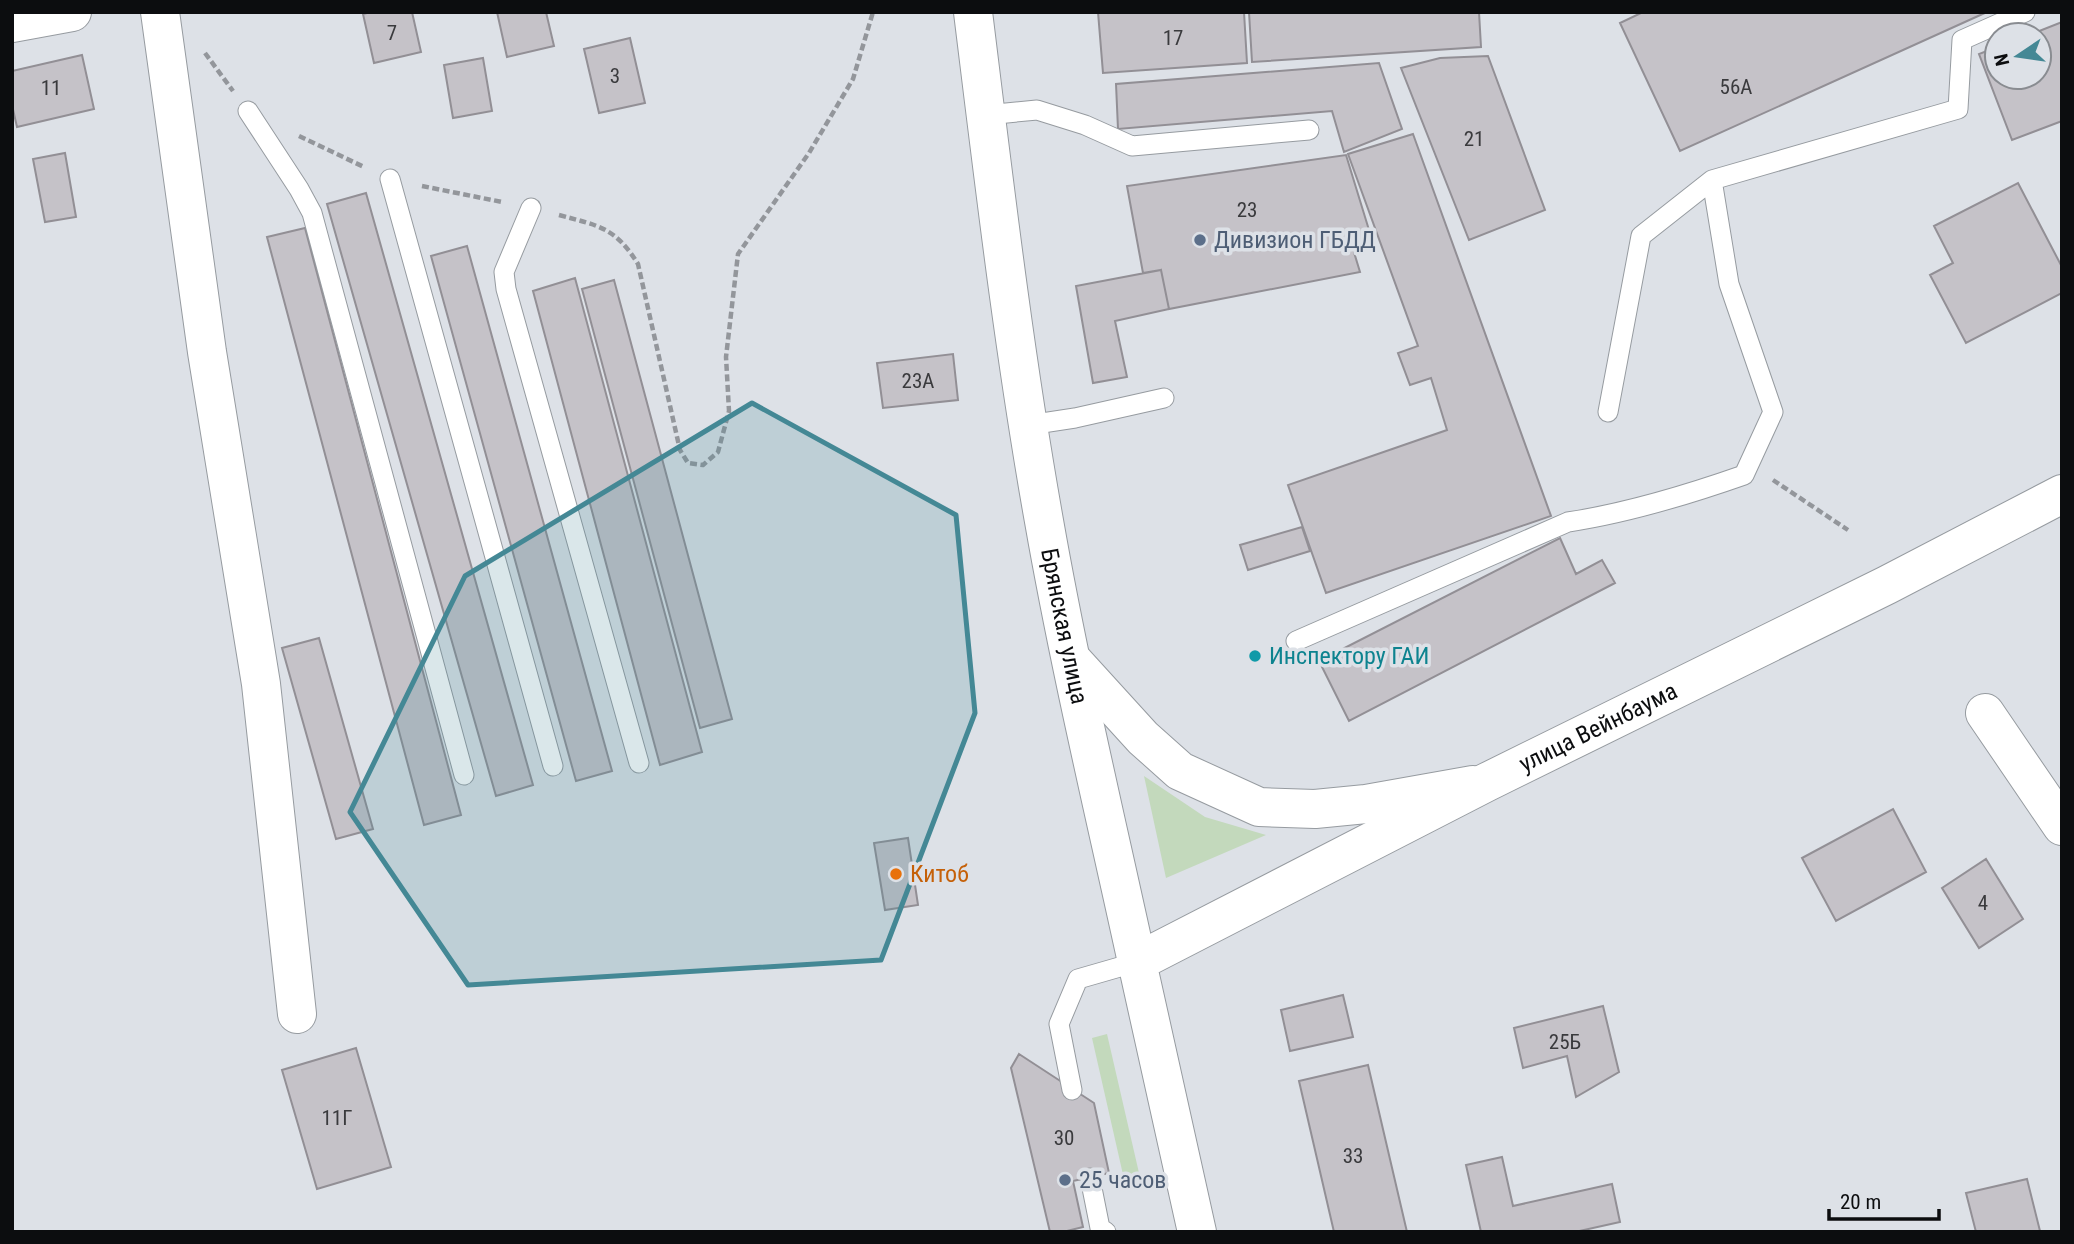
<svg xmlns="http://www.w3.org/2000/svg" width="2074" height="1244" font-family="'Roboto Condensed',sans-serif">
<rect width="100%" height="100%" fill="#dde1e7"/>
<!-- green -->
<path fill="#c3d9bc" d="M1144 776 1205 817 1266 835 1166 878Z
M1107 1034 1142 1186 1124 1179 1092 1038Z"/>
<!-- building -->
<path fill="#c5c2c8" stroke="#928f95" stroke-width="2" d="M371 12H412L421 52 374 63 363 14Z
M497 12H546L554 46 507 57Z
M1098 12H1244L1247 63 1103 73Z
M1249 12H1479L1481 47 1252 62Z
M1643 12H1987L1680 151 1620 23Z
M2062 22V121L2012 140 1979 54 1997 47V77H2039V35H2029Z
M630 38 645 103 599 113 584 49Z
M82 55 94 109 17 127 12 105V71Z
M1488 56 1545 210 1469 240 1401 68 1440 58Z
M483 58 492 111 453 118 444 65Z
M1379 63 1402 129 1344 152 1332 111 1118 129 1116 84Z
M1413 134 1551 516 1326 593 1288 485 1447 430 1431 378 1410 385 1398 353 1418 346 1348 154Z
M65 153 76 217 45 222 33 159Z
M1346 155 1373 243 1353 249 1360 272 1169 309 1161 270 1143 273 1127 186Z
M2018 183 2062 267V293L1966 343 1930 275 1953 263 1934 226Z
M366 193 533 785 496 796 327 204Z
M305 228 461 815 424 825 267 237Z
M467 246 612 771 576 781 431 256Z
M1161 270 1169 309 1115 321 1127 377 1093 383 1076 286Z
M575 278 702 752 660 765 533 291Z
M614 280 732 719 700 728 582 289Z
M953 354 958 400 883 408 877 363Z
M1302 527 1310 551 1248 570 1240 545Z
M1560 538 1576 574 1602 560 1615 583 1349 721 1319 661Z
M319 638 373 829 336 839 282 648Z
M1893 809 1926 872 1836 921 1802 858Z
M908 838 918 905 885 910 874 843Z
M1986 859 2023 919 1979 948 1942 888Z
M1343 995 1353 1037 1290 1051 1281 1010Z
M1603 1006 1619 1072 1576 1097 1567 1056 1523 1068 1514 1028Z
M356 1048 391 1167 317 1189 282 1070Z
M1019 1054 1094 1103 1109 1173 1073 1181 1083 1227 1063 1232H1050L1011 1068Z
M1368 1065 1407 1232H1334L1299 1081Z
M1502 1157 1513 1206 1612 1184 1620 1222 1575 1232H1481L1466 1165Z
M2027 1179 2040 1231 1976 1232 1966 1193Z"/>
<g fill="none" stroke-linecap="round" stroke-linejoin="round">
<!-- service casing -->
<g stroke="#969ba0" stroke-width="21">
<path id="service" d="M248 111 299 189 312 213 464 775
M986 115 1037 110 1085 125 1132 146 1309 130
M390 179 553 766
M531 208 504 272 506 289 639 763
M1608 412 1641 236 1712 180 1958 109 1962 40 2025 12
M1029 425 1075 418 1164 398
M1296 641 1568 522C1628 513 1687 495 1744 475L1773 412 1729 284 1712 180
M1072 1090 1059 1024 1078 979 1137 962
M1090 1178 1100 1228 1106 1232"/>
</g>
<!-- minor casing -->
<g stroke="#969ba0" stroke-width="40">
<path id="minor" d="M160 12 207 352 261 684 297 1014
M12 23 72 12
M1985 713 2062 826"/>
</g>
<!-- primary casing -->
<g stroke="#969ba0" stroke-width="40">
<g id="primary">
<path id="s1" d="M973 12C994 182 1014 353 1044 521 1070 669 1105 815 1137 962"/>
<path d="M1072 660 1143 738 1180 771 1259 807 1315 809 1366 804 1473 785"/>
</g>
</g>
<!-- trunk casing -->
<g stroke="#969ba0" stroke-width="40">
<g id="trunk">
<path id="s2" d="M1197 1232 1137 962 1487 782 1887 585 2062 494"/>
</g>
</g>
<!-- path -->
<path stroke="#93969b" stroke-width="4.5" stroke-dasharray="7 3.5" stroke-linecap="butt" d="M205 53 233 91
M299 136 364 167
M422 186 502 202
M559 215C599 226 615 227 638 264L680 450 688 463 703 465 718 452 729 411 726 357 738 254 809 153 853 79 873 12
M1773 480 1848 530"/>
<!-- service -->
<use href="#service" stroke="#fff" stroke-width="19"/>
<!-- minor -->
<use href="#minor" stroke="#fff" stroke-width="38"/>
<!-- primary -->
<use href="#primary" stroke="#fff" stroke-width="38"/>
<!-- trunk -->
<use href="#trunk" stroke="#fff" stroke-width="38"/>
</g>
<!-- marked area -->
<path fill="#448895" fill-opacity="0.2" stroke="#448895" stroke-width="5" stroke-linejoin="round" d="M752 403 956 515 975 713 881 960 468 985 350 812 465 576Z"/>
<!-- markers -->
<g fill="#5c6f8a" stroke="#dde1e7" stroke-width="2.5">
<circle cx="1200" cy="240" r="7"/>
<circle cx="1065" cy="1180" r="7"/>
</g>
<circle fill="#0f9aa8" stroke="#dde1e7" stroke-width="2.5" cx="1255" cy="656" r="7"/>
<circle fill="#e8710a" stroke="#dde1e7" stroke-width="2.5" cx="896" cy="874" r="7"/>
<g text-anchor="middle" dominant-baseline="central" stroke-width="7" stroke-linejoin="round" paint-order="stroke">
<!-- number labels -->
<g font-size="21" fill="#3a3a3d">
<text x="392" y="33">7</text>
<text x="1173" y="38">17</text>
<text x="615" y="76">3</text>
<text x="1736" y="87">56А</text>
<text x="51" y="88">11</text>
<text x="1474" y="139">21</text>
<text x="1247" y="210">23</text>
<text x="918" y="381">23А</text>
<text x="1983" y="903">4</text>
<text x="1565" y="1042">25Б</text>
<text x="337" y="1118">11Г</text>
<text x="1064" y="1138">30</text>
<text x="1353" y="1156">33</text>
</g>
<!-- service labels -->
<g font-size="24" fill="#4e5e75" stroke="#dde1e7" text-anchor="start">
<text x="1214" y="240">Дивизион ГБДД</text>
<text x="1079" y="1180">25 часов</text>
</g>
<!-- street labels -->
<g font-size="24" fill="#0c0d0f" stroke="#dde1e7">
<text stroke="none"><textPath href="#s1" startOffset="621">Брянская улица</textPath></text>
<text stroke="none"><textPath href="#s2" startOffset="794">улица Вейнбаума</textPath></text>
</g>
<!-- culture labels -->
<g font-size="24" fill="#0d838f" stroke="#dde1e7" text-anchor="start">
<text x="1269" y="656">Инспектору ГАИ</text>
</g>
<!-- food labels -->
<g font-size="24" fill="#c56008" stroke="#dde1e7" text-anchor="start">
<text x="910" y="874">Китоб</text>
</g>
</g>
<!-- border -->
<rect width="2074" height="1244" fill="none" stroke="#0c0d0f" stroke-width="28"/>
<!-- north arrow -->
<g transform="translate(2018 56) rotate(257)"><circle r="33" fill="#dde1e7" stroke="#898c91" stroke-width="2"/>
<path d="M0-5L12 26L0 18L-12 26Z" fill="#448895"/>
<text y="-10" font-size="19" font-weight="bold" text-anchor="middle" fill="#0c0d0f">N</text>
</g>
<!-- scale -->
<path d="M1829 1209v10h110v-10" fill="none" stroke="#0c0d0f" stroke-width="3.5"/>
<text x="1840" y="1209" font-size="21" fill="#0c0d0f" stroke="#dde1e7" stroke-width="5" paint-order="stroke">20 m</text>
</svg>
